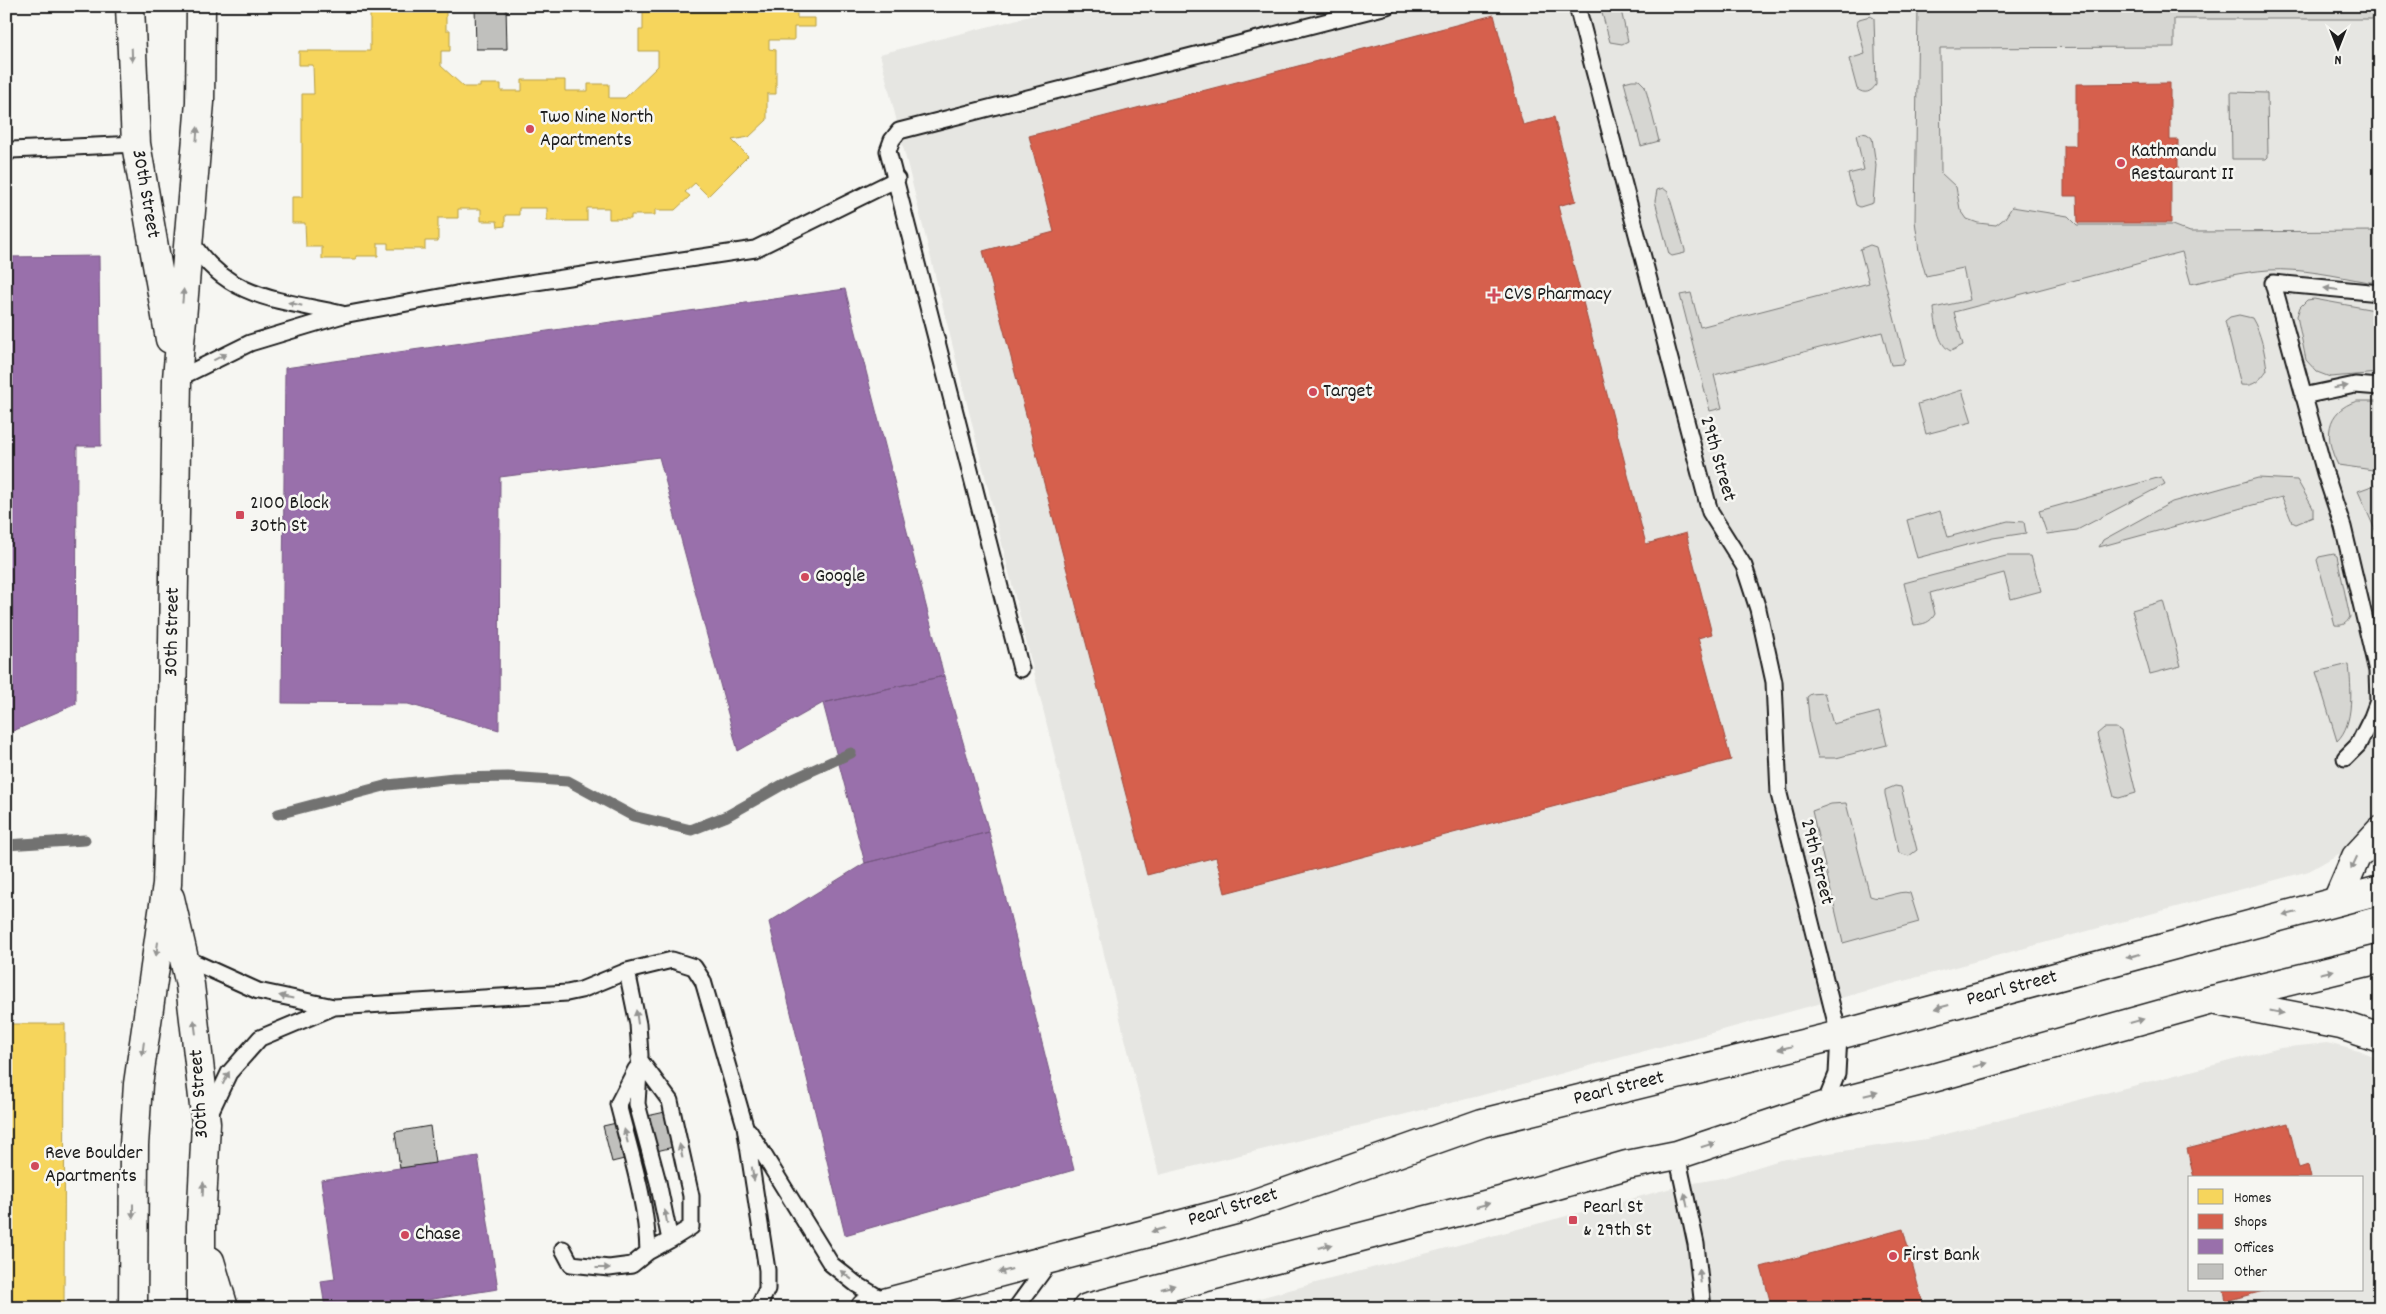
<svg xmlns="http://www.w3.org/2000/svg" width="2386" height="1314" font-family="Dekko,sans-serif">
<rect width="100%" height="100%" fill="#f6f6f2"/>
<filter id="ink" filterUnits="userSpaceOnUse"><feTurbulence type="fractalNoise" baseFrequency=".02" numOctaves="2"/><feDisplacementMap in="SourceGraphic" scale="10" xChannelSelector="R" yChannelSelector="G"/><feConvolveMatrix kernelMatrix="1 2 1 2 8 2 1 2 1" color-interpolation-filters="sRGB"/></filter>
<g filter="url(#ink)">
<!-- built -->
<path fill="#e6e6e2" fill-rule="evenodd" d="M1069 6H2380V811L2344 851 2309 871 1475 1097 1159 1175 880 54Z
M2327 1043 2359 1051 2380 1060V1308H1222L1683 1185 1722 1178 1780 1160 1927 1139 2280 1048ZM2190 1178H2362V1290H2190Z"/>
<!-- green -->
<path fill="#d6d6d2" stroke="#797977" d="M1600 6H1620L1628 41 1622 44 1610 42Z
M1918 6H1977V10L2115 9 2116 6H2380V19H2174V47L1940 48 1941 173 1956 187 1960 209 1967 219 1978 223 1996 225 2005 218 2012 207 2068 216 2077 225H2172L2190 232 2380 231V282H2368C2336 276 2301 268 2268 270 2242 272 2217 278 2191 284L2182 252 1954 312 1963 345 1951 351C1938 346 1935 321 1934 308L1970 300 1963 268 1926 276 1919 251 1915 221Z
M1870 16 1874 18 1876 85C1871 92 1865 95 1857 89L1849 59 1865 54 1857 23 1859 19Z
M1632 80H1639L1645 86 1659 141 1641 146 1624 82Z
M2231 92 2267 93 2268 157 2266 159H2232Z
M1862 133 1867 134 1872 138 1876 165 1873 203 1860 207 1856 205 1848 174 1864 170 1856 135Z
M1663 188 1668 192 1685 250V253L1672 256 1669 254 1655 201 1657 190Z
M1870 245 1876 247 1905 360 1902 364 1891 365 1882 332 1714 375 1722 408 1710 411 1680 295 1691 293 1700 327 1869 283 1860 249Z
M2314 299 2380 311V373L2330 377 2317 372 2306 360 2297 316 2300 307 2307 300Z
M2239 315 2252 318C2261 333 2265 353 2267 370 2260 380 2254 387 2241 385L2225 321 2230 317Z
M1962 390 1972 422 1926 434 1918 404Z
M2357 401H2380V471L2338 465C2324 438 2325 411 2357 401Z
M2161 477 2165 484 2077 530 2047 534 2039 511Z
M2258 478 2297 480 2313 508V517L2296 524 2292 522 2282 497 2099 547 2103 540 2172 502Z
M2380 483V541L2358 491Z
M1940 511 1948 537 2008 521 2024 522 2026 533 1993 538 1917 558 1907 520Z
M2334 554 2337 556 2350 617C2346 624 2343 626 2335 625L2317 560 2319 557Z
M2006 556H2031L2041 591 2011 599 2004 573 1930 593 1935 614C1930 623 1924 624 1914 625L1904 583Z
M2163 601 2181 666 2150 674 2132 610Z
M2349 664C2351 687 2355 724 2337 741L2316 672Z
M1824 693 1833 724 1879 712 1887 745 1836 758H1818L1810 726 1807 697 1811 694Z
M2104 728H2116L2121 731 2136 793 2119 798 2114 797 2097 734Z
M1895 786 1901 787 1917 850 1909 856 1899 853 1885 794V790Z
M1846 803 1870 896C1883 902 1897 889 1910 893L1919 922 1843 943 1812 811 1831 804Z"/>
<!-- homes -->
<path fill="#f6d55c" stroke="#b59e49" d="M308 6 446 7V30H450V51H441V66L464 87H480V84H501V91H522V80H565V91H588V84H609V98H625L658 66V51H639V30H643V7L806 6V9H797V18H815V27H794V40H769V49L776 50V94H767V120L749 137 732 140 748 156 708 196 695 183 685 192 690 196 675 210H655V215H631V219H609V208H587V221H547V208H519V215H505V226L498 227 497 221H481V209H458V218H438V241H425V249H388V243H378V256H356V259H322V247H306L305 223H292V197H302V94H314L313 65H299V51H370V7Z
M6 1024H65L64 1308H6Z"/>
<!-- shops -->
<path fill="#d6604d" stroke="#9e4c3e" d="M1494 15 1523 125 1554 117 1576 201 1558 206 1646 544 1686 533 1712 634 1698 638 1731 760 1225 893 1216 857 1147 875 983 251 1054 232 1029 136Z
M2170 83V140H2178V180H2171V223H2078L2077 196H2064V146H2076V84Z
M2288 1123 2299 1168 2308 1165 2311 1178H2194L2187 1149Z
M1903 1229 1924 1308H1772L1761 1267Z
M2224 1290H2267L2226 1301Z"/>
<!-- offices -->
<path fill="#9970ab" stroke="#745780" d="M99 256 101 446H77L76 704 6 734V257Z
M845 289 944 676 823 703 738 751 659 457 500 477 499 730 408 704 282 703 285 368Z
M944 676 989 832 865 863 823 703Z
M989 832 1074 1170 845 1235 769 922 865 863Z
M478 1156 498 1289 375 1308H325L321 1281 335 1279 321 1180Z"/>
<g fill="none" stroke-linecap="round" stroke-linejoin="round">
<!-- stream -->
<path stroke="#727271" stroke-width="11" d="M278 814 388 785 454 778 508 777 568 781 633 816 691 830 727 816 789 781 851 753
M6 845 85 840"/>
</g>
<!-- building -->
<path fill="#c0c0bd" stroke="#1c1c1c" d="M475 6H506L507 49H476Z
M665 1112 673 1147 612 1162 603 1126Z
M430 1126 435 1163 400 1168 395 1132Z"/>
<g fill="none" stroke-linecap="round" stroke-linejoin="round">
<!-- lane casing -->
<g stroke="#1c1c1c" stroke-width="19">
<path id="lane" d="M1577 6 1710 512 1744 566 1758 609 1774 682 1779 794 1839 1035 1837 1074 1824 1106
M6 154 12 150 136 144
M191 241C227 299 280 300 342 314
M177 379 250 343 343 315 456 294 755 249 897 179
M2303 396 2355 385 2380 387
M1021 669 888 151 892 140 899 131 1387 6
M2345 758 2358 745 2372 717 2378 701 2377 671 2343 527 2325 473 2273 283 2380 293
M185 958 258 991 334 1007 567 993 581 990 627 971 672 960 694 967 703 981 745 1126 767 1270V1289L758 1308
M639 1059 670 1101 691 1196V1227L670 1240
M636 1069 618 1104C630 1152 647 1202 648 1252
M209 1115 229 1073 260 1038 334 1007
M749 1131 831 1264 856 1284 886 1302
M1677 1155 1696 1244 1703 1308
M563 1249 571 1264 609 1268 632 1265 648 1252 670 1240 658 1182 637 1104 640 1055 638 1024 627 971
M1016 1308 1051 1260"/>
</g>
<!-- secondary casing -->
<g stroke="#1c1c1c" stroke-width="31">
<path id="secondary" d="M130 6 136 144 170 339
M170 898 190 985 206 1123 201 1226V1308
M210 1261 224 1308
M133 1308 134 1145 138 1084 167 884 172 710 177 379 200 102 201 6
M865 1308 1239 1209 1482 1123 1839 1035 2380 890
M1087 1308 1504 1200 1627 1165 1677 1155 1824 1106 1933 1078 2212 1000 2380 959"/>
</g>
<!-- highway casing -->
<g stroke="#1c1c1c" stroke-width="31">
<path id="highway" d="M2337 901 2356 857 2380 831
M2212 1000 2341 1025 2380 1038"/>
</g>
<!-- lane -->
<use href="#lane" stroke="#f6f6f2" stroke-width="15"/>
<!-- secondary -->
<use href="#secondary" stroke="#f6f6f2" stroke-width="28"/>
<!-- highway -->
<use href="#highway" stroke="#f6f6f2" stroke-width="28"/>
</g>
<!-- one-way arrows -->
<defs><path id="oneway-solid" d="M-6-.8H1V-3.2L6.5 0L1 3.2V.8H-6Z" transform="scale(1.25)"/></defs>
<g fill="#949492">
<use href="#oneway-solid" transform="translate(132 55) rotate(88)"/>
<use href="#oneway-solid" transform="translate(197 134) rotate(-85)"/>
<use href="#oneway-solid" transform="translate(2331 289) rotate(-173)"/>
<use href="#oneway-solid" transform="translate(183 296) rotate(-85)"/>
<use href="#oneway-solid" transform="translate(295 304) rotate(-167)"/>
<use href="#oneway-solid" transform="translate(220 357) rotate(-27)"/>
<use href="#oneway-solid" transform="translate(2341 387) rotate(-9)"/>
<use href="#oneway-solid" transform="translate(2354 863) rotate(115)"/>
<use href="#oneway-solid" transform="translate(2290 914) rotate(165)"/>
<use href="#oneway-solid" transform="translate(157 949) rotate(98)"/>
<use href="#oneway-solid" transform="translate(2133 956) rotate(165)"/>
<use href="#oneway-solid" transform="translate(2327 972) rotate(-14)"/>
<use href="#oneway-solid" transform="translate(286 997) rotate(-168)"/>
<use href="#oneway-solid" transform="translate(1942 1007) rotate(165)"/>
<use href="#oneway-solid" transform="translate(2277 1012) rotate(11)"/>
<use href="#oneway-solid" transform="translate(637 1017) rotate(-98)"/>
<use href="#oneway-solid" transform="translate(2137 1021) rotate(-16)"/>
<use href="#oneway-solid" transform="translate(195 1027) rotate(-97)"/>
<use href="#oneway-solid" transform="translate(1785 1048) rotate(166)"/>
<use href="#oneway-solid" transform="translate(143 1049) rotate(97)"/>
<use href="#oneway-solid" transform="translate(1980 1065) rotate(-16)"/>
<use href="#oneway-solid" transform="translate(226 1078) rotate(-63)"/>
<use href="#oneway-solid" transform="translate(1871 1094) rotate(-14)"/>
<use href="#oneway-solid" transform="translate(626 1136) rotate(-104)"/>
<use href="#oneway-solid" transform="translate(1708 1145) rotate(-18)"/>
<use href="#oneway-solid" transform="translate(681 1151) rotate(-102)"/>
<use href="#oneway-solid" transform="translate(753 1174) rotate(81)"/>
<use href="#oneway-solid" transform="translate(203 1189) rotate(-87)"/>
<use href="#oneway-solid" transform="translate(1686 1200) rotate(-102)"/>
<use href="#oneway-solid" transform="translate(1483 1205) rotate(-15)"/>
<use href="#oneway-solid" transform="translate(133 1211) rotate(90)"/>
<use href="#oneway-solid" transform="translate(666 1217) rotate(-101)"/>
<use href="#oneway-solid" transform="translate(1158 1230) rotate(165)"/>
<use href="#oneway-solid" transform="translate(1325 1246) rotate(-15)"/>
<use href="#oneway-solid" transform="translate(603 1268)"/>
<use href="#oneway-solid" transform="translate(1005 1271) rotate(165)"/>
<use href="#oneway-solid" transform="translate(846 1275) rotate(-142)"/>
<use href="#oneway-solid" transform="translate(1700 1276) rotate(-96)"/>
<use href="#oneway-solid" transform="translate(1168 1287) rotate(-15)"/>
</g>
</g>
<!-- markers -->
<g fill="#d1495b" stroke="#f6f6f2" stroke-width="2">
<circle cx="530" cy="129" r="5"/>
<circle cx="2121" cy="163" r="5"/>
<path d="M1491.5 287.5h5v5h5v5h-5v5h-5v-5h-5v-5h5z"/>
<circle cx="1313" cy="392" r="5"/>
<rect x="235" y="510" width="10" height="10" rx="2.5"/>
<circle cx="805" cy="577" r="5"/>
<circle cx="35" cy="1166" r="5"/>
<rect x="1568" y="1215" width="10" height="10" rx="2.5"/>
<circle cx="405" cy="1235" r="5"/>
<circle cx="1893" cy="1256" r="5"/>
</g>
<g text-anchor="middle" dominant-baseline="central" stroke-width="5" stroke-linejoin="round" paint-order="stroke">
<!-- poi labels -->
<g font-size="20" fill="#1c1c1c" stroke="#f6f6f2" text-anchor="start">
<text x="540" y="118">Two Nine North<tspan x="540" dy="23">Apartments</tspan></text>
<text x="2131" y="152">Kathmandu<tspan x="2131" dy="23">Restaurant II</tspan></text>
<text x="1504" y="295">CVS Pharmacy</text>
<text x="1323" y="392">Target</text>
<text x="250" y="504">2100 Block<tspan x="250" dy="23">30th St</tspan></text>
<text x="815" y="577">Google</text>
<text x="45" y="1154">Reve Boulder<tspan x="45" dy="23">Apartments</tspan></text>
<text x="1583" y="1208">Pearl St<tspan x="1583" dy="23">&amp; 29th St</tspan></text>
<text x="415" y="1235">Chase</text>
<text x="1903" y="1256">First Bank</text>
</g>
<!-- street labels -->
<g font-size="20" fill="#1c1c1c" stroke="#f6f6f2">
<text transform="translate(145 194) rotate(80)">30th Street</text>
<text transform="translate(1717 459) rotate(74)">29th Street</text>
<text transform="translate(173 632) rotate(-89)">30th Street</text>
<text transform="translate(1816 862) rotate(76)">29th Street</text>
<text transform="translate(2012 989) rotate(-15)">Pearl Street</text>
<text transform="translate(1619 1089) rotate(-14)">Pearl Street</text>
<text transform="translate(200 1094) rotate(-94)">30th Street</text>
<text transform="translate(1233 1208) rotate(-17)">Pearl Street</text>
</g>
</g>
<!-- margin -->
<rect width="2386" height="1314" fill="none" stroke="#f6f6f2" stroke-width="25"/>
<rect x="12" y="12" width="2361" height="1289" fill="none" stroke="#1c1c1c" stroke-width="2" filter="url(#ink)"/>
<!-- legend -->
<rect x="2188" y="1176" width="175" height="115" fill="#f6f6f2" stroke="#9f9f9c"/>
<rect x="2198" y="1189" width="25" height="15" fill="#f6d55c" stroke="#9f9f9c"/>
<text x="2234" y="1202" font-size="15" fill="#1c1c1c">Homes</text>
<rect x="2198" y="1214" width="25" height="15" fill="#d6604d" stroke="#9f9f9c"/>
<text x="2234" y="1226" font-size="15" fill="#1c1c1c">Shops</text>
<rect x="2198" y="1239" width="25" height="15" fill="#9970ab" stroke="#9f9f9c"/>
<text x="2234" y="1252" font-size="15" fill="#1c1c1c">Offices</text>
<rect x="2198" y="1264" width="25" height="15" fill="#c0c0bd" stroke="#9f9f9c"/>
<text x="2234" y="1276" font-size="15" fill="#1c1c1c">Other</text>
<!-- north arrow -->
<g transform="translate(2338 48) rotate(180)" stroke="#f6f6f2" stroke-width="4" paint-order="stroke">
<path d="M0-4L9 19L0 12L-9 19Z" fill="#1c1c1c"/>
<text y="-8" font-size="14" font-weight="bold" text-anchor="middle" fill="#1c1c1c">N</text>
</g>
</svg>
